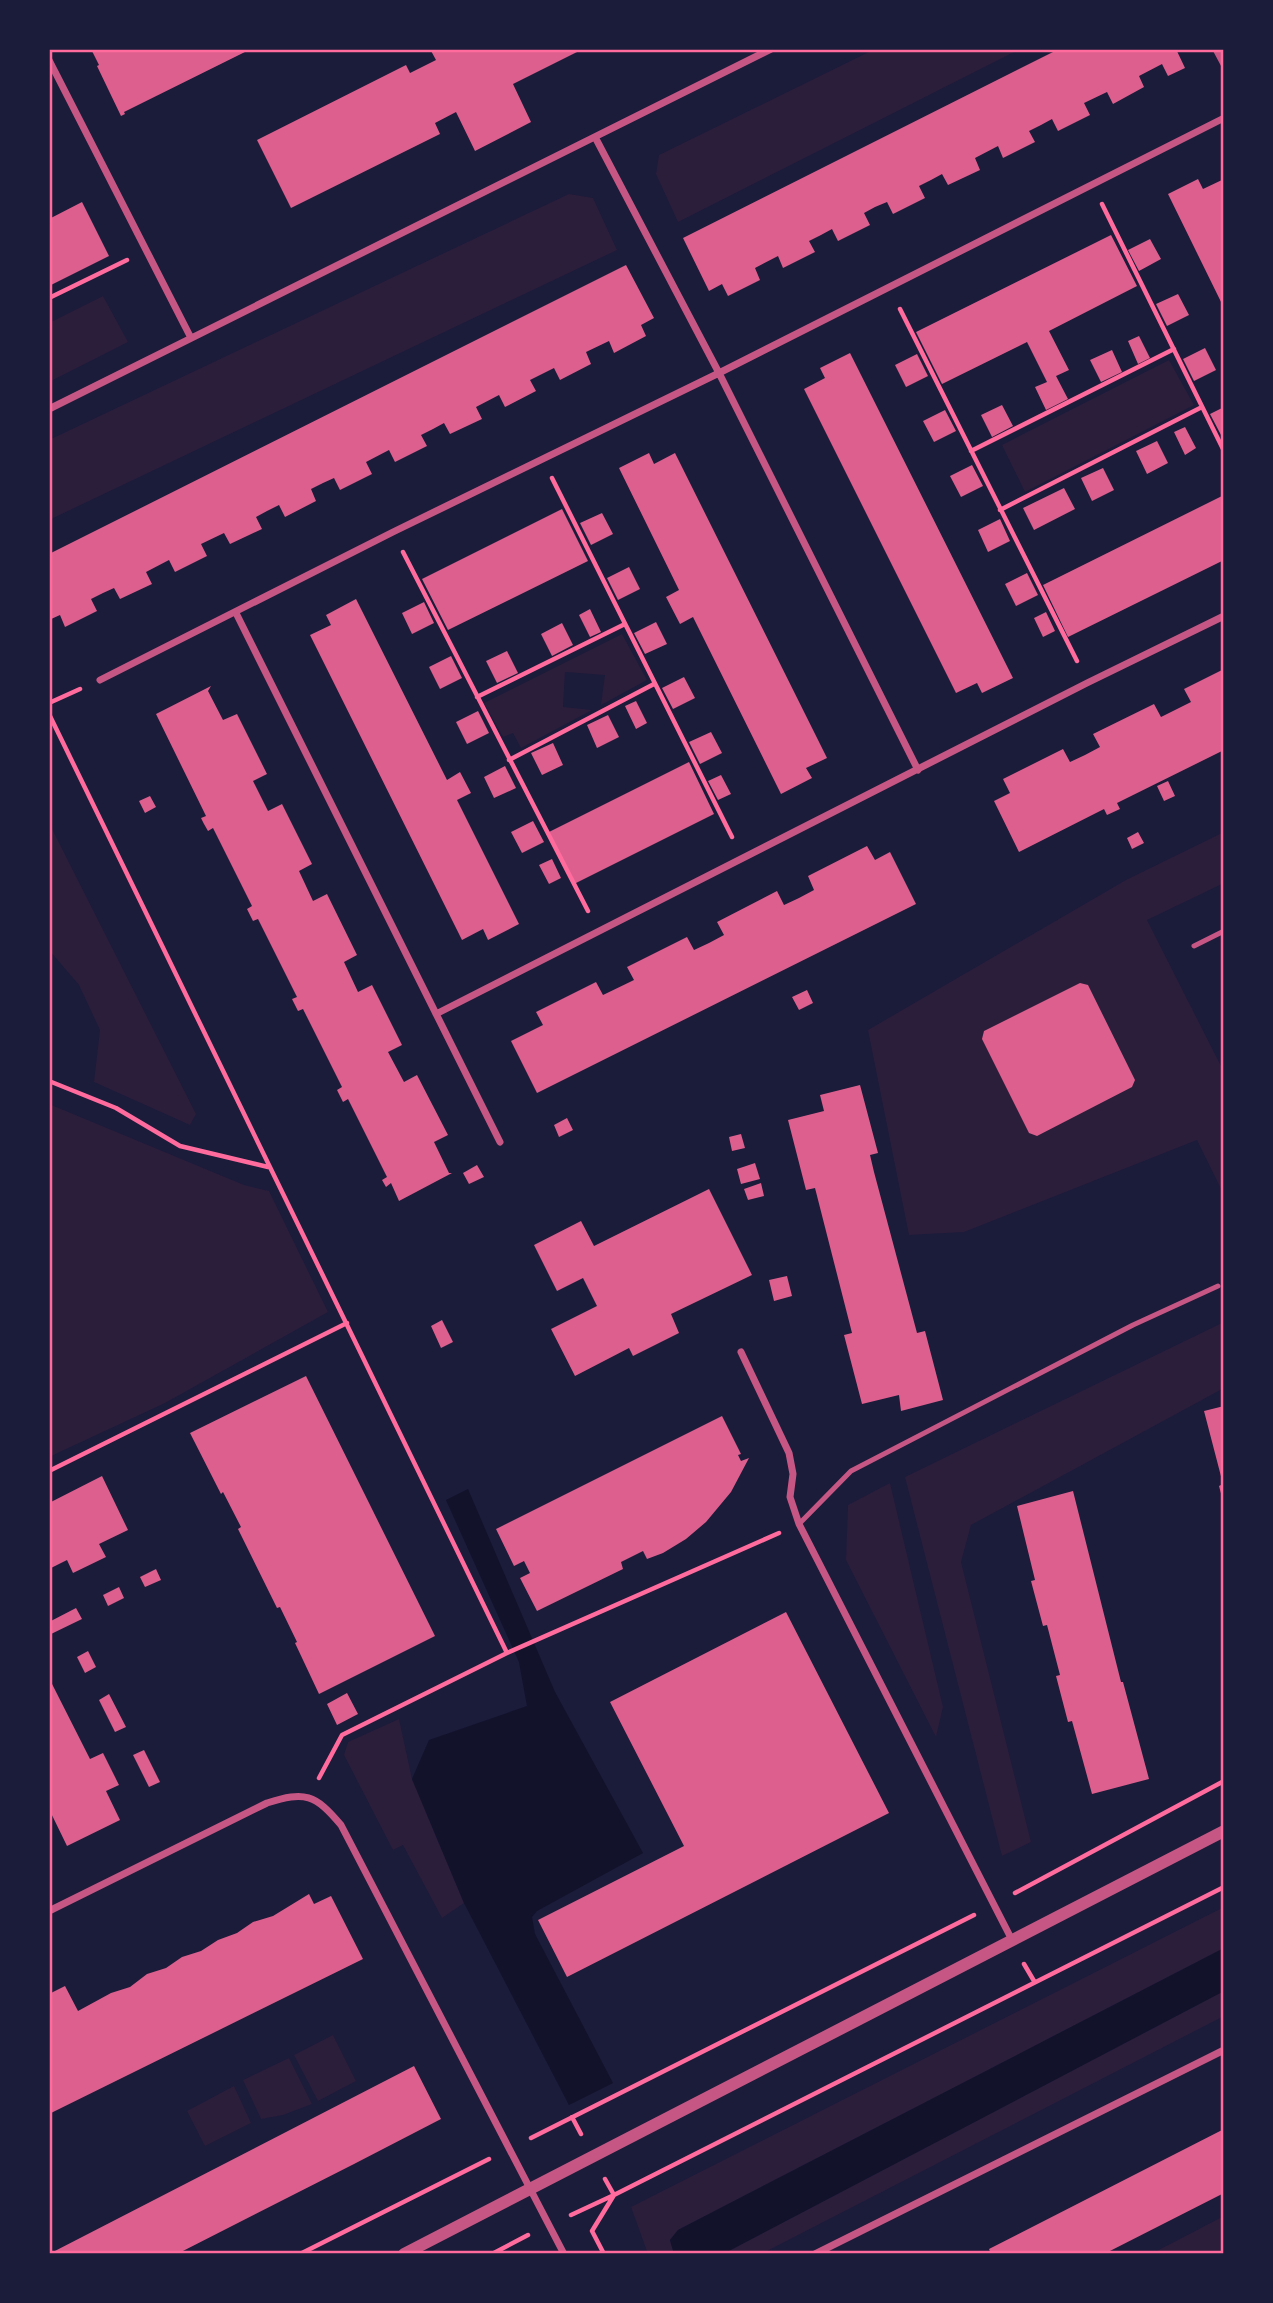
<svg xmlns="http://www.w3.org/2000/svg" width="1273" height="2303" font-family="Signika,sans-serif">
<rect width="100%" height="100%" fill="#1b1b3a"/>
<!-- green -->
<path fill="#2a1e3b" d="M875 49H1020L678 222 656 174 659 155Z
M569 194 593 198 617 250 49 520V440Z
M103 296 128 342 49 382V323Z
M1169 360 1194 405 1025 492 1002 445Z
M622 634 647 680 601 705 605 675 565 672 563 707 592 710 521 748 513 733 503 737 484 703Z
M49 823 196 1114 190 1125 94 1082 100 1030 79 985 49 950Z
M1224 832V883L1147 920 1224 1072V1195L1197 1140 964 1232 909 1235 868 1030 1126 880Z
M49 1104 244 1185 269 1191 328 1312 165 1403 49 1457Z
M1224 1322V1388L971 1525 961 1562 1031 1842 1002 1856 905 1477Z
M890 1483 943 1707 936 1737 846 1560 848 1505Z
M399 1719 412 1779 464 1903 442 1918 403 1845 393 1850 344 1755 348 1742Z
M1224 1907V1948L678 2230 670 2240 674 2254H648L631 2207Z
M1224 1991V2016L761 2254H723Z
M333 2035 356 2081 318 2101 294 2055Z
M289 2058 312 2104 283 2115 261 2119 243 2080Z
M234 2086 251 2123 205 2146 187 2111Z
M1224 2216V2254H1151Z"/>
<!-- water -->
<path fill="#12122b" d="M468 1489 555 1692 643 1853 537 1911 532 1917 535 1934 613 2083 569 2105 464 1903 412 1779 429 1740 527 1706 519 1662 446 1500Z
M1224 1948V1991L723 2254H674L670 2240 678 2230Z"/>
<!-- building -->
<path fill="#dd5f8e" d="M91 49H251L124 112 125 114 121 116 97 66 99 65Z
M430 49H583L513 84 531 122 475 151 456 112 435 123 440 134 291 208 257 140 406 65 410 73 436 60Z
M1059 49H1176L1185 68 1168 76 1162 64 1139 76 1144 87 1113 104 1107 92 1084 103 1090 115 1058 131 1052 119 1041 125 1029 131 1035 142 1003 158 998 146 975 158 980 170 948 185 942 174 931 180 919 186 925 198 893 214 887 202 875 207 864 213 870 225 838 241 832 229 821 235 809 241 815 252 783 268 778 256 755 268 760 280 728 296 722 284 709 291 683 238Z
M1198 179 1203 189 1224 179V308L1168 194Z
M82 202 109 256 49 286V219Z
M1111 235 1137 286 1049 331 1069 370 1056 376 1068 399 1046 410 1035 387 1047 382 1027 342 942 384 916 332Z
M1150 239 1161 259 1139 271 1128 250Z
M626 265 654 318 641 325 646 336 614 353 609 341 586 352 591 364 560 380 554 368 530 380 536 391 505 407 499 395 476 407 482 419 450 434 444 423 433 429 421 435 427 446 395 462 389 450 366 462 372 474 340 490 334 478 323 483 311 489 316 501 285 517 279 505 267 511 256 517 262 529 230 544 224 533 201 544 207 556 175 572 169 560 146 572 152 584 120 599 114 588 103 593 91 599 97 611 65 627 60 615 49 620V554Z
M1178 294 1189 315 1167 326 1156 304Z
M1139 336 1150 358 1138 364 1128 341Z
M1205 348 1216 370 1194 381 1183 359Z
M1112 350 1122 372 1101 382 1090 360Z
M850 353 1013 678 982 693 977 683 956 693 804 389 825 378 820 368Z
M917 354 928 376 906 387 895 365Z
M1002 405 1013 426 992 437 981 415Z
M1224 407V434L1221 435 1210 414Z
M945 410 956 431 934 442 923 421Z
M1185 427 1196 448 1185 455 1174 432Z
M1157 441 1168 463 1147 474 1136 451Z
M649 453 654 464 675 453 827 758 806 768 812 778 781 794 693 617 680 624 666 597 679 590 619 468Z
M972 465 983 486 961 497 950 476Z
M1103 468 1114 490 1092 501 1081 478Z
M1064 488 1075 509 1034 530 1023 508Z
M1224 495V560L1068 637 1043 585Z
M562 509 588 561 448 630 422 579Z
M602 513 613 534 591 545 580 523Z
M1000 519 1010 541 988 552 978 530Z
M629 567 640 589 618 600 607 578Z
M1027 573 1038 595 1016 606 1005 584Z
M356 599 447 780 460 772 471 793 457 800 519 924 488 940 483 929 462 940 310 635 331 625 326 615Z
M424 602 434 623 412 634 402 613Z
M590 609 601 632 590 637 579 615Z
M1046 612 1055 631 1043 637 1034 618Z
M656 622 667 644 645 654 634 633Z
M562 623 573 645 552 656 541 634Z
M507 651 518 673 497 683 486 661Z
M451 656 462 678 440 689 429 667Z
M1224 669V750L1117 803 1120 809 1107 815 1104 809 1019 852 994 801 1010 793 1003 779 1063 749 1070 762 1085 755 1100 747 1093 734 1154 704 1161 717 1191 702 1184 689Z
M684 677 695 698 673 709 662 688Z
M211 686 208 691 223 720 237 714 267 774 253 781 268 811 282 804 312 864 299 871 313 901 327 894 357 955 344 962 358 992 372 985 402 1045 388 1052 404 1082 417 1075 448 1135 434 1142 449 1173H452L399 1201 391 1183 386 1187 382 1180 387 1177 348 1099 343 1102 337 1090 342 1087 303 1009 298 1011 292 999 297 997 258 919 253 921 247 909 252 906 213 828 208 831 204 824 201 818 206 816 156 714Z
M636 701 647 723 636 729 625 706Z
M478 711 489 733 467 744 456 722Z
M608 715 619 737 597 748 587 725Z
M711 732 722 753 700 764 689 742Z
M553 743 563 765 542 775 531 753Z
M689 762 714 814 574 884 549 832Z
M505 766 516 788 494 798 484 777Z
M721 775 731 794 718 800 708 781Z
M1168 781 1175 796 1164 801 1157 786Z
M150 796 156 807 145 813 139 801Z
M533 821 544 842 522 853 511 832Z
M1138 832 1144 843 1132 849 1127 838Z
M867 846 875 860 890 852 916 904 537 1093 511 1041 543 1025 536 1012 596 982 603 995 634 980 627 967 687 937 694 950 709 943 724 935 717 922 777 891 784 905 799 898 814 890 808 876Z
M552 859 561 878 549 884 539 865Z
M1080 983 1088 985 1135 1080 1132 1087 1037 1136 1029 1133 982 1039 984 1031Z
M807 990 813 1003 799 1010 792 997Z
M860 1085 878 1153 870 1155 874 1172 917 1333 925 1331 943 1400 901 1411 899 1395 862 1404 844 1335 852 1333 815 1188 806 1190 788 1120 824 1111 820 1095Z
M567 1118 573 1130 559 1137 554 1125Z
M741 1134 745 1148 732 1151 729 1137Z
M755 1163 760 1179 741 1184 737 1169Z
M477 1165 484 1177 469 1184 463 1173Z
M761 1183 764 1196 748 1200 744 1189Z
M709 1189 752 1275 671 1314 679 1333 633 1356 629 1348 575 1376 551 1329 597 1306 583 1278 557 1291 534 1245 581 1221 594 1246Z
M787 1276 792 1296 774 1301 769 1280Z
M442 1320 453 1342 441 1348 431 1326Z
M306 1376 435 1636 319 1694 295 1643 297 1642 280 1607 277 1608 238 1529 241 1527 223 1492 221 1494 190 1433Z
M1224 1406V1501H1223L1219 1486 1223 1484 1204 1411Z
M722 1416 741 1454 738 1455 741 1461 749 1458 731 1492 706 1522 686 1539 663 1553 647 1559 643 1551 621 1562 623 1569 537 1611 520 1578 530 1573 524 1561 514 1566 496 1529Z
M102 1476 128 1530 99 1544 106 1557 73 1573 67 1560 49 1569V1503Z
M1073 1491 1121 1682H1123L1149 1779 1092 1794 1072 1721 1068 1722 1056 1676 1060 1675 1047 1625 1043 1626 1031 1581 1035 1580 1017 1506Z
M156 1569 161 1580 145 1587 140 1577Z
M119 1587 124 1598 108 1606 103 1595Z
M76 1608 82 1619 49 1635V1622Z
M786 1612 889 1813 567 1977 538 1920 684 1846 610 1702Z
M88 1651 96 1667 85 1673 77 1657Z
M49 1678 90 1759 103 1753 119 1785 106 1791 120 1820 67 1846 49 1809Z
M347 1693 358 1714 337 1725 327 1704Z
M109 1694 126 1727 115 1732 99 1700Z
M144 1750 160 1782 149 1787 133 1755Z
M309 1894 314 1904 331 1896 363 1959 49 2114V1994L65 1986 78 2011 111 1993 130 1987 147 1974 166 1968 182 1957 201 1951 218 1940 237 1933 253 1922 273 1916Z
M414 2066 441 2119 354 2164 177 2254H49Z
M1224 2129V2193L1104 2254H991L989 2249Z"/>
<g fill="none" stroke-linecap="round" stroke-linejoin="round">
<!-- path -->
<path stroke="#ff6b9d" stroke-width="4.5" d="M1102 204 1224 451
M49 298 127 260
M900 309 1077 661
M971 451 1174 349
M552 478 732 837
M1000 510 1202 407
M403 552 588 911
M477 697 625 624
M49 703 80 689
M49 714 507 1653
M509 760 654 684
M49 1081 116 1108 180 1146 268 1167
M49 1471 347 1323
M319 1778 342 1735 507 1653 779 1533
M1015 1893 1224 1781
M1024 1964 1034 1981
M572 2117 581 2134
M531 2138 974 1915
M571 2215 614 2195 1224 1887
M300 2254 489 2159
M492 2254 528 2235
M604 2254 592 2231 614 2195 605 2179"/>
<!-- service -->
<path stroke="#c65784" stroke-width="5" d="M1194 946 1224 931
M799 1524 851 1471 1133 1325 1218 1286"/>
<!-- minor -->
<path stroke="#c65784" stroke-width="7" d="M1216 49 1224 64
M49 60 191 338
M595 137 719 373 918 770
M49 409 771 49
M236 613 500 1142
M100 680 393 532 719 373 1224 118
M436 1014 1087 683 1224 616
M741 1352 789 1453 793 1474 790 1497 799 1524 1012 1940
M49 1911 267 1803C305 1791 315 1794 341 1825L564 2254
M815 2254 1224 2050"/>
<!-- tertiary -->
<path stroke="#c65784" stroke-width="12" d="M404 2254 1224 1831"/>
</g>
<!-- border -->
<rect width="1273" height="2303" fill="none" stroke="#1b1b3a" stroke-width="102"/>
<rect x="51" y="51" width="1171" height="2201" fill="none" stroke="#ff6b9d" stroke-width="2.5"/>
</svg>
